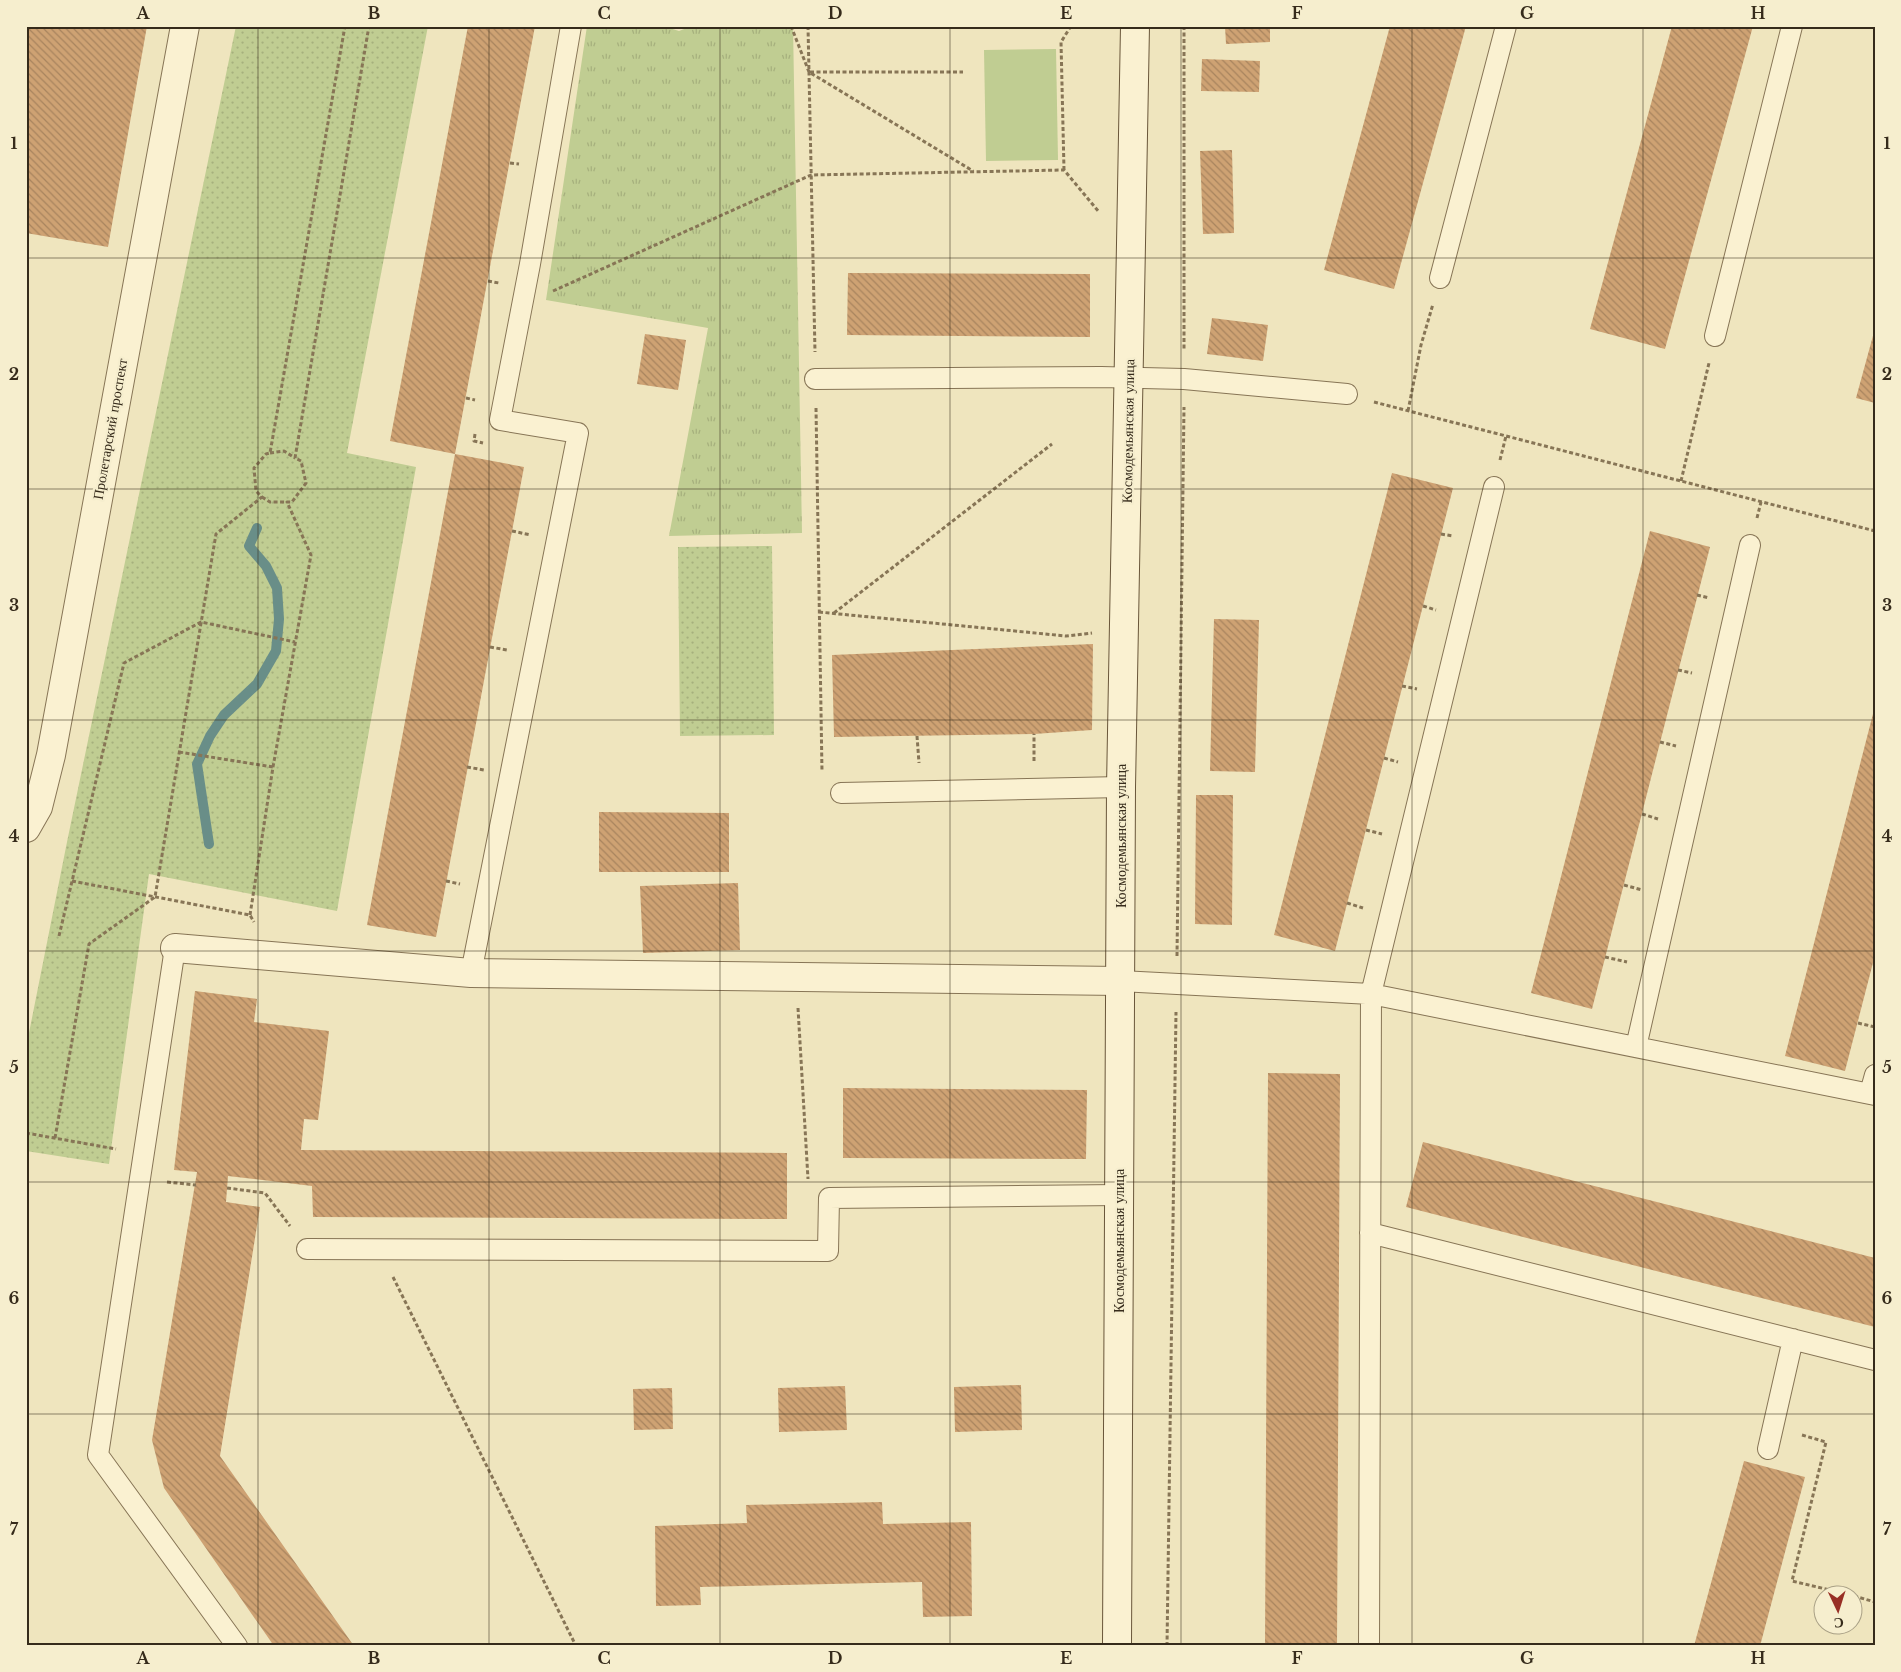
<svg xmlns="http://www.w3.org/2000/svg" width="1901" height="1672" font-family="'Libre Baskerville',serif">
<defs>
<pattern id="grass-tufts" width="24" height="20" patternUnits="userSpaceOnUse" patternTransform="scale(1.25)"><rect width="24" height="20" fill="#c0cd92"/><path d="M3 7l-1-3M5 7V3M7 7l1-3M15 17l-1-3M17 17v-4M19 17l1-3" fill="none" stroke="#a6b07d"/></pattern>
<pattern id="park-dots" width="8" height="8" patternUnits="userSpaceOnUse" patternTransform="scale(1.25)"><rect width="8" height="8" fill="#c0cd92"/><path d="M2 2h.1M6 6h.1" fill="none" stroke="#a6b07d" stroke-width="1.8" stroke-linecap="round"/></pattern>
<pattern id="building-back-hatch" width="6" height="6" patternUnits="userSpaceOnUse" patternTransform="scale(1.25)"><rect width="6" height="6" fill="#cea273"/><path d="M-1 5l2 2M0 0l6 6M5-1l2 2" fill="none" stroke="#a8845e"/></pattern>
</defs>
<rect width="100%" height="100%" fill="#efe5be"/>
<!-- grass -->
<path fill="url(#grass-tufts)" d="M587 26H663L679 31 692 26H793L802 533 669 536 708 328 546 300Z"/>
<!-- park -->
<path fill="url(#park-dots)" d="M236 26H428L347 453 416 467 337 911 149 874 109 1164 26 1151V1048L67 842Z
M772 546 774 735 680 736 678 547Z"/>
<!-- pitch -->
<path fill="#c0cd92" d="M1056 49 1058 160 986 161 984 50Z"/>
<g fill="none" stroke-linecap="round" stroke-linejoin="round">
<!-- stream -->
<path stroke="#698e88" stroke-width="10" d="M209 844 197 764 210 736 224 715 257 684 276 651 279 619 277 588 266 566 249 546 257 528"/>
</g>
<!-- building -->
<path fill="url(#building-back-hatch)" d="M26 26H147L108 247 26 233Z
M468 26H535L455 454 524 467 436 937 367 925 455 454 390 441Z
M1225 26H1270V42L1226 44Z
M1390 26H1466L1394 289 1324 270Z
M1672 26H1753L1665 349 1590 329Z
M1202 59 1260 61 1259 92 1201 91Z
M1232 150 1234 233 1203 234 1200 151Z
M848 273 1090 274V337L847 335Z
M1212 318 1268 325 1263 361 1207 354Z
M1874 332H1875V403L1856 398Z
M645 334 686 340 678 390 637 384Z
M1392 473 1453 488 1335 951 1274 935Z
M1650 531 1710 547 1592 1009 1531 993Z
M1214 619 1259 620 1255 772 1210 771Z
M1093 644 1092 730 1034 734 834 737 832 655Z
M1875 706V955L1845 1071 1785 1056Z
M1196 795H1233L1232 925 1195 924Z
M599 812 729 813V872H599Z
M738 883 740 950 643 953 640 886Z
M195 991 257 999 254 1022 329 1031 318 1120 304 1119 301 1150 787 1153V1219L313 1217 312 1186 228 1176 226 1202 260 1207 220 1456 354 1646H274L164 1488 152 1440 197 1172 174 1170Z
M1268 1073 1340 1074 1337 1646H1265Z
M843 1088 1087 1090 1086 1159 843 1158Z
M1423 1142 1875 1258V1327L1406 1207Z
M1021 1385 1022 1430 955 1432 954 1387Z
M845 1386 847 1430 779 1432 778 1388Z
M672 1388 673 1429 634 1430 633 1389Z
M1744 1461 1805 1477 1760 1646H1694Z
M882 1502 883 1524 971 1522 972 1616 923 1617 922 1582 700 1587 701 1605 656 1606 655 1526 747 1523 746 1505Z"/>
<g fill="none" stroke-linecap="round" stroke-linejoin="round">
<!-- lane casing -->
<g stroke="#877556" stroke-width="22">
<path id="lane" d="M1440 278 1506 26
M1715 336 1792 26
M815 379 1101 377 1184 379 1347 394
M841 793 1121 787
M175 948 98 1455 237 1646
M471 973 578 433 500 420 530 264 571 26
M1120 981 1371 994 1875 1095
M1636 1047 1750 545
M1870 1093 1875 1075
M1370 1233 1875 1360
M307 1249 828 1251 829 1198 1120 1195
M1768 1449 1793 1339
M1369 1646 1371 994 1494 487"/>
</g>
<!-- street casing -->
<g stroke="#877556" stroke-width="30">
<path id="street" d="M26 828 38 807 51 755 185 26
M175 948 471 973 1120 981"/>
</g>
<!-- secondary casing -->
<g stroke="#69563a" stroke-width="30">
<path id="secondary" d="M1117 1646 1121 787 1135 26"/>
</g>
<!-- path -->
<path stroke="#877556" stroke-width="3" stroke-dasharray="4 2.5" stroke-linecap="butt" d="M791 26 809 72 973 171
M808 26 815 352
M1184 26V351
M810 72H963
M510 163 519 164
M1064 170 1061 42 1071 26
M488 281 499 283
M553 291 811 175 1064 170 1099 212
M466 398 475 400
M1374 402 1875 531
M816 408 822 772
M1408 411 1421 345 1433 304
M475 434 474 441 483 443
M270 453 284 451 295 458
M1500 460 1506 436
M1681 481 1709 363
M262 497 270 502H287
M1757 518 1761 502
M512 531 531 535
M1441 534 1453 536
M1697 595 1709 598
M1423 606 1436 610
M819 612 1066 636 1092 633
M834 613 1052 444
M490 647 507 650
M1678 670 1692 673
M1402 686 1417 689
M917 736 919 763
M1660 742 1676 746
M179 752 273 767
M1384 758 1398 762
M1034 761V734
M467 767 484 770
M1642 814 1658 819
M1366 830 1382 834
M72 881 250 915 254 922
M446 881 460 884
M1624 885 1642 890
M1347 903 1363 908
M250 915 273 767 311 555 287 502H292L306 483 301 461 295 458 369 26
M59 936 124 663 201 622 295 642
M1177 956 1184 407
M1605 957 1627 962
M798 1008 808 1179
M1858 1023 1875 1027
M26 1133 116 1149
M55 1138 89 944 155 897 216 534 262 497 256 491 254 468 266 454 270 453 345 26
M167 1182 196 1185
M227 1188 265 1193 290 1226
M393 1277 576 1646
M1802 1435 1826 1442 1792 1581 1847 1594
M1854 1596 1875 1602
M1167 1646 1176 1012"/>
<!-- lane -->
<use href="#lane" stroke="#faf1d1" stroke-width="20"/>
<!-- street -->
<use href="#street" stroke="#faf1d1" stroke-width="28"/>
<!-- secondary -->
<use href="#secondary" stroke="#faf1d1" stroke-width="28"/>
</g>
<!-- grid -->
<path fill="none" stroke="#362b1b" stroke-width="1" stroke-opacity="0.55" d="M258 26V1646M489 26V1646M720 26V1646M950 26V1646M1181 26V1646M1412 26V1646M1643 26V1646M26 258H1875M26 489H1875M26 720H1875M26 951H1875M26 1182H1875M26 1414H1875"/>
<g text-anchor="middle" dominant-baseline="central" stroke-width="4.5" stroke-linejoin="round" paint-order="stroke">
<!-- street labels -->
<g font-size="14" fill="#362b1b" stroke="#f6eece">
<text transform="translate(110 429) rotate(-80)">Пролетарский проспект</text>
<text transform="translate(1128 431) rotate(-89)">Космодемьянская улица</text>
<text transform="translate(1121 836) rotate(-90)">Космодемьянская улица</text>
<text transform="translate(1119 1241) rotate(-90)">Космодемьянская улица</text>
</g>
</g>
<!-- border -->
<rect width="1901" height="1672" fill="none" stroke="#f6eece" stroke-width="55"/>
<!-- north arrow -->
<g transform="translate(1838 1610) rotate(176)"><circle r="24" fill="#f6eece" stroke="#a9a086"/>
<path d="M0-4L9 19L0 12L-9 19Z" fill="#982f25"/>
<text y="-8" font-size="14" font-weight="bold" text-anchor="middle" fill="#362b1b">С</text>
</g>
<rect x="28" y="28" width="1846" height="1616" fill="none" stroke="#362b1b" stroke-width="2"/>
<g font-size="16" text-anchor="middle" font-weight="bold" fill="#362b1b">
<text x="143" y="19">A</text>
<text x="374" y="19">B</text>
<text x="604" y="19">C</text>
<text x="835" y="19">D</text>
<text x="1066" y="19">E</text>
<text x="1297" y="19">F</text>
<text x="1527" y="19">G</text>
<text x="1758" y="19">H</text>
<text x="14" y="149">1</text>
<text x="1887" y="149">1</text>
<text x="14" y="380">2</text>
<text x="1887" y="380">2</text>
<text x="14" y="611">3</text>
<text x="1887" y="611">3</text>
<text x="14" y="842">4</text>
<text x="1887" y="842">4</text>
<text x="14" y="1073">5</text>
<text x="1887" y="1073">5</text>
<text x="14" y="1304">6</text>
<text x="1887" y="1304">6</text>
<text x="14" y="1535">7</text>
<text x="1887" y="1535">7</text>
<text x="143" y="1664">A</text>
<text x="374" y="1664">B</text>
<text x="604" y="1664">C</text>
<text x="835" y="1664">D</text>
<text x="1066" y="1664">E</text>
<text x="1297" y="1664">F</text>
<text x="1527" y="1664">G</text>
<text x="1758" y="1664">H</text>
</g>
</svg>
